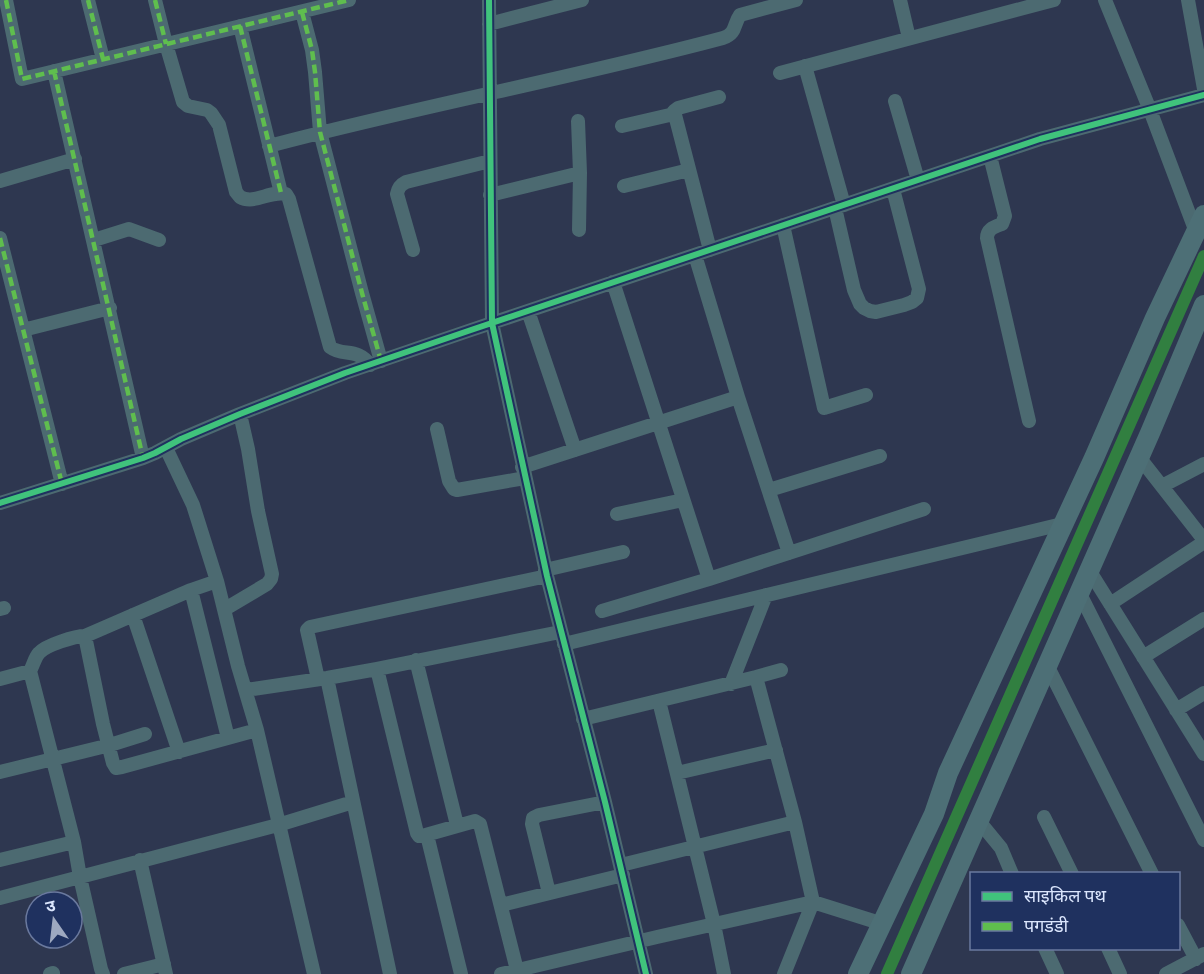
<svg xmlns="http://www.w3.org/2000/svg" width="1204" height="974" font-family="'Exo 2','Noto Sans Devanagari',sans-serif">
<rect width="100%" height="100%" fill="#2e3750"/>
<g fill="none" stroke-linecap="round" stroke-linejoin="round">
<!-- canal -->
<path stroke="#317f40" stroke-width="12" d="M887 974 1204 256"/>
<!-- street -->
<path stroke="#4c6a71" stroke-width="14" d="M6 0 22 79 349 0
M88 0 103 59
M155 0 166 44 183 102 188 106 207 110 211 113 219 125 236 192 240 197C255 205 270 190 286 194L289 199 330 347C343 357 357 347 370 365
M489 0 492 323 547 576 605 802 646 974
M900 0 909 38
M1105 0 1150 110 1196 232
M1188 0 1204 89
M302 12 312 50 315 72 320 132 362 293 381 361
M489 24 582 0
M240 26 281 193
M805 66 844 205
M54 71 143 458
M780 73 1054 0
M895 101 918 180
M578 121 580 173 579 230
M622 126 674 114
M269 146C419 106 573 78 723 38 737 33 733 25 740 15L796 0
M990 156 1005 216 1002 224C994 227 987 229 987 238L1029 421
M0 181 75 159
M624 186 689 170
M490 195 580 173
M835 208 854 290 860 304 864 308 870 311 876 312 904 305 912 302 917 298 919 289 893 189
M783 225 824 408 866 395
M0 238 62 484
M94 240 129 229 159 240
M413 250 397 194C398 188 400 185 406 182L490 161
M710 250 674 111 678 108 719 97
M695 255 738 397 789 553
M613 282 709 579
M528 311 575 450
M23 330 110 308
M437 429 449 481 454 489 457 490 525 478
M166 448 193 505 217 581 238 666 257 730 314 974
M1139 457 1204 540
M522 467 738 397
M1162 486 1204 464
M769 490 880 456
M0 503 143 458 155 453 181 439 240 414 345 373 471 330 1040 139 1204 95
M617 514 683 500
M545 570 623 552
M1089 570 1204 754
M191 590 228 738
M1079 592 1204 840
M1110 604 1204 542
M0 609 4 608
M225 609 267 584 271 579 272 574 258 511 248 449 240 414
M602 611 709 579 924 509
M133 615 179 752
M85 636 103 724 113 763 116 768 122 767 257 730
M564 644 1062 524
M1143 657 1204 619
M416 660 457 825
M1047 665 1152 874
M377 669 417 833 419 836H422L475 821 480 824 518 974
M30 671C33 666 35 657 39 653 46 645 75 636 85 636L191 590 217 581
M327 678 390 974
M0 679 30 671 74 842 80 877 101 969 103 974
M318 679 307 630 310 627 547 576
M731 684 766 595
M246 690 327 678 377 669 560 632
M659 701 714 924 724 974
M1176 710 1204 693
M583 719 756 677 781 670
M0 772 110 745 145 734
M677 773 776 750
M1044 817 1072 874
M978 820 1001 848 1012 874
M427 835 461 974
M0 860 74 842
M140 860 166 974
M621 865 795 822
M549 893 532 824 533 818 539 815 605 802
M0 898 278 825 353 802
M501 905 623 875
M1178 925 1196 959
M1045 948 1057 974
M1108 948 1120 974
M50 974 53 973
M124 974 164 964
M501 974 657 937 813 902 795 822 756 677
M784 974 813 902 883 924
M1166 974 1204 954"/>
<!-- secondary -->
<path stroke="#4d6f76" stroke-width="20" d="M858 974 934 814 948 773 1094 458 1155 318 1204 215
M911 974 1150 433 1204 305"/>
<!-- quiet -->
<path stroke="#5fbe4e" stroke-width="4.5" stroke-dasharray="9 4.5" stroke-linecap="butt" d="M6 0 22 79 349 0
M88 0 103 59
M155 0 166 44
M302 12 312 50 315 72 320 132 362 293 381 361
M240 26 281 193
M54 71 143 458
M0 238 62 484"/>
<!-- cycleway casing -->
<g stroke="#1f315f" stroke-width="10">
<path id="cycleway" d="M489 0 492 323 547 576 605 802 646 974
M0 503 143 458 155 453 181 439 240 414 345 373 471 330 1040 139 1204 95"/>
</g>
<!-- cycleway -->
<use href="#cycleway" stroke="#40c37c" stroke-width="6"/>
</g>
<!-- legend -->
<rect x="970" y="872" width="210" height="78" fill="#1f315f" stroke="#6a799e" stroke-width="1.5"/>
<rect x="982" y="892" width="30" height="9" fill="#40c37c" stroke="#6a799e" stroke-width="1.5"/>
<text x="1024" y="902" font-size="18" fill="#dbe6fd">साइकिल पथ</text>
<rect x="982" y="922" width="30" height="9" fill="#5fbe4e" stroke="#6a799e" stroke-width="1.5"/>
<text x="1024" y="932" font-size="18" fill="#dbe6fd">पगडंडी</text>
<!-- north arrow -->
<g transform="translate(54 920) rotate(346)"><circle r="28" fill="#1f315f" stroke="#6a799e" stroke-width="1.5"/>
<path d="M0-4.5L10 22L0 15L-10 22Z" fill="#9ea9c0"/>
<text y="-9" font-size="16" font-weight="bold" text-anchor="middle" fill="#dbe6fd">उ</text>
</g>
</svg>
